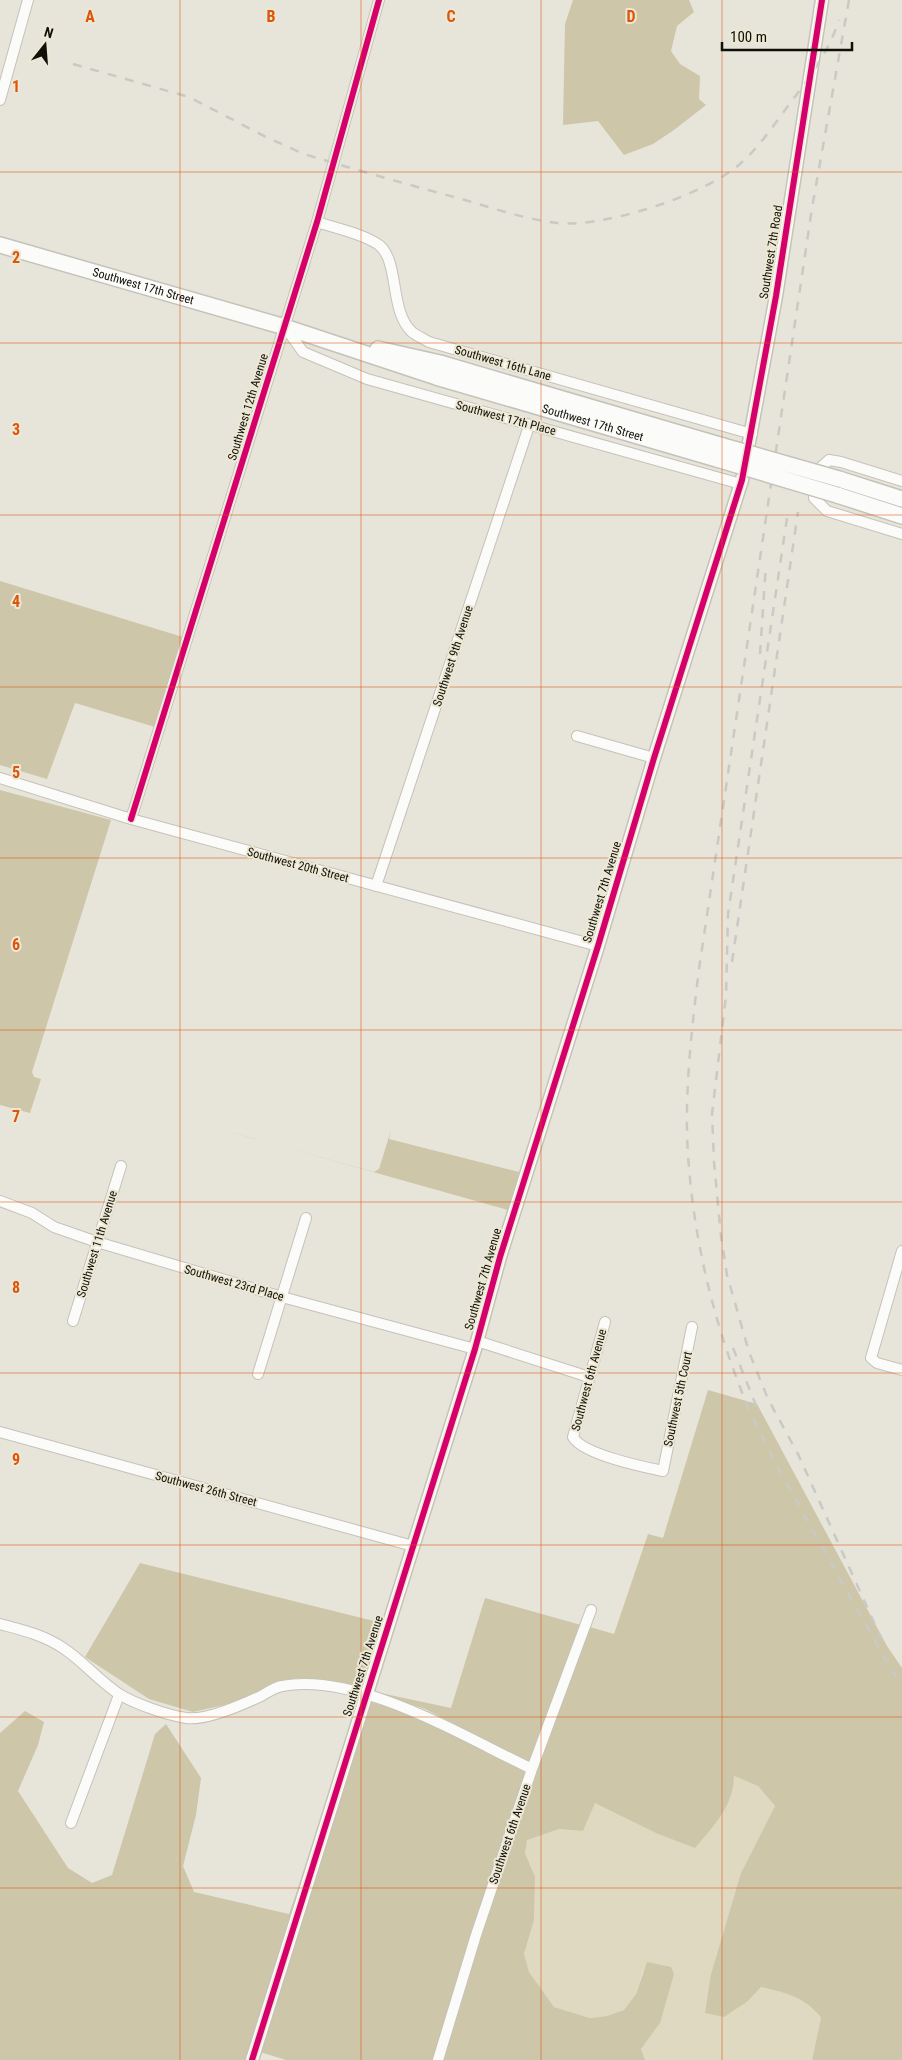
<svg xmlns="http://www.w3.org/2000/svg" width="902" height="2060" font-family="'Roboto Condensed',sans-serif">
<rect width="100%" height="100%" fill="#e7e4da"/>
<!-- green -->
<path fill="#dfd9c1" d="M734 1776 758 1786 775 1806 741 1873 711 1974 748 2001 761 1987C786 1993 805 1997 821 2019L812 2060H645L641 2049 660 2023 643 1970 636 1994 624 2010 607 2016 590 2018 554 2007 529 1972 524 1954 534 1920 535 1878 525 1853 527 1839 559 1829 583 1831 595 1802 658 1834 695 1848 734 1782Z"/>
<!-- forest -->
<path fill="#cec6a8" d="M573 0H689L694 12 677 26 671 51 680 64 700 76 699 99 706 105 674 130 653 144 624 155 598 121 563 125 565 24Z
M0 581 186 638 155 727 75 703 47 779 0 765Z
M0 790 111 820 32 1072 34 1077 41 1079 30 1113 0 1105Z
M220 1129 374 1172 379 1169 391 1130 389 1139 519 1172 508 1210Z
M708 1390 757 1404 887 1646 902 1668V2060H812L821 2018C805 1997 786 1993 761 1987L748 2001 724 2017 705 2013 711 1974 741 1873 775 1806 758 1786 734 1776C734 1805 713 1827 695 1848L658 1834 595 1803 583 1831 559 1829 527 1840 525 1853 535 1877 534 1920 524 1954 529 1972 554 2007 590 2018 607 2016 624 2010 636 1994 647 1962 671 1967 674 1974 660 2023 641 2049 645 2060H442L480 1936 537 1771 590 1627 614 1634 648 1534 663 1538Z
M140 1563 382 1623 362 1689 299 1678 277 1682 237 1702 193 1712 149 1699 85 1657Z
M485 1598 581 1625 530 1762 425 1709 371 1691 451 1708Z
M368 1701 421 1718 527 1772 471 1933 433 2060H286L260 2052Z
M25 1711 44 1722 38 1745 18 1791 68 1868 92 1883 112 1875 155 1734 166 1724 201 1778 196 1815 183 1866 194 1892 289 1914 324 1813 248 2060H0V1733Z"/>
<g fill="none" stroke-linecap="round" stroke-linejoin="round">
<!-- minor casing -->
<g stroke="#c5c2ba" stroke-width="12">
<path id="minor" d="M0 100 28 0
M317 222C335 228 364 234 379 245 400 262 389 311 412 332 417 336 424 339 429 342L752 434
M285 327 303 352 367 379 741 484
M902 481 841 462 829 460 819 469 814 498 827 511 902 534
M577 736 654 758
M0 778 131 819 598 946
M131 819 317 222 379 0
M376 886 529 426
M0 1201 32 1213 54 1227 97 1242 282 1297 475 1349
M902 1251 871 1358 877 1363 902 1370
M73 1321 121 1166
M605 1322 573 1437C582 1454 643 1467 663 1471L692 1327
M477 1341 589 1377
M258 1374 306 1218
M0 1432 413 1546
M0 1624C22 1630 44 1635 63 1648 83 1661 99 1681 119 1694 135 1704 167 1715 186 1718 205 1721 244 1704 261 1696 268 1692 275 1687 282 1686 359 1672 464 1737 532 1769
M71 1823 119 1695
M438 2060 476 1935 532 1769 591 1610"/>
</g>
<!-- tertiary casing -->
<g stroke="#c5c2ba" stroke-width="15">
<path id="tertiary" d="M252 2060 475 1349 500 1257 598 946 654 758 742 480 776 296 822 0"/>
</g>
<!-- secondary casing -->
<g stroke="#c5c2ba" stroke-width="18">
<g id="secondary">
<path id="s1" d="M0 245 285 327 436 377 720 460"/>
<path d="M378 349 440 363 723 446"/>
<path d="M839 479 902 499"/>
<path d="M837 495 902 516"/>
</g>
</g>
<!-- minor -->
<use href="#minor" stroke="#fbfbf9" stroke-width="10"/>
<!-- tertiary -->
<use href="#tertiary" stroke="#fbfbf9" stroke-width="12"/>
<!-- secondary -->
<use href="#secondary" stroke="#fbfbf9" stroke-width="15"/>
<!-- rail -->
<path stroke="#c9c9c6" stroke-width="2.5" stroke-dasharray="9 9" stroke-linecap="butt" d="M849 0 812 208 699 969C691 1035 683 1102 689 1168 695 1241 712 1313 738 1382 757 1433 786 1481 812 1529 842 1582 871 1635 902 1687
M73 64 189 97 266 137 304 154 334 163C377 176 421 188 465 200 495 209 526 219 557 223 604 228 706 195 741 163 758 148 771 129 785 110 806 82 828 54 839 20
M787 518 728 914 726 996 712 1114 714 1162 721 1236 727 1275 749 1352 768 1399 798 1454 881 1638
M760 654 766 564
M732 962 798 512
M733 1348 759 1413"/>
<!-- secondary-bridge casing -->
<g stroke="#c5c2ba" stroke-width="18" stroke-linecap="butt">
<path id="secondary-bridge" d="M723 446 839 479
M720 460 837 495"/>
</g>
<!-- secondary-bridge -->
<use href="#secondary-bridge" stroke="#fbfbf9" stroke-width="15"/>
<!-- cycleway casing -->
<g stroke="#ede8d4" stroke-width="9">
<path id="cycleway" d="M131 819 317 222 379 0
M252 2060 475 1349 500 1257 598 946 654 758 742 480 776 296 822 0"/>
</g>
<!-- cycleway -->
<use href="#cycleway" stroke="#d6006c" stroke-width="6"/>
</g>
<!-- grid -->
<path fill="none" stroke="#dd550c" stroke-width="1" stroke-opacity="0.55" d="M180 0V2060M361 0V2060M541 0V2060M722 0V2060M0 172H902M0 343H902M0 515H902M0 687H902M0 858H902M0 1030H902M0 1202H902M0 1373H902M0 1545H902M0 1717H902M0 1888H902"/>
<g text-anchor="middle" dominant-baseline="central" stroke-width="4" stroke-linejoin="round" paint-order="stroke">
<!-- street labels -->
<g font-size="12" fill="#100f08" stroke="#ede8d4">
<text transform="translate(771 252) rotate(-81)">Southwest 7th Road</text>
<text stroke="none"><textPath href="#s1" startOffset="149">Southwest 17th Street</textPath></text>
<text transform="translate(503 363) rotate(16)">Southwest 16th Lane</text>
<text transform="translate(248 407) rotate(-73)">Southwest 12th Avenue</text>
<text transform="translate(506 418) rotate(15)">Southwest 17th Place</text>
<text stroke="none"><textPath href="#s1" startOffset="619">Southwest 17th Street</textPath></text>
<text transform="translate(453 656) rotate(-72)">Southwest 9th Avenue</text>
<text transform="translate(298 865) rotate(15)">Southwest 20th Street</text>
<text transform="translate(602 892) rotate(-73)">Southwest 7th Avenue</text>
<text transform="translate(97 1244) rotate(-73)">Southwest 11th Avenue</text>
<text transform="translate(483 1279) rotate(-74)">Southwest 7th Avenue</text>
<text transform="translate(234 1283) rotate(16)">Southwest 23rd Place</text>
<text transform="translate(589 1380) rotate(-75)">Southwest 6th Avenue</text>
<text transform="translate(678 1399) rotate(-78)">Southwest 5th Court</text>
<text transform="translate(206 1489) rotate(15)">Southwest 26th Street</text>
<text transform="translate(363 1666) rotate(-72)">Southwest 7th Avenue</text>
<text transform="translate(510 1834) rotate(-71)">Southwest 6th Avenue</text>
</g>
</g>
<g font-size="16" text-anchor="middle" font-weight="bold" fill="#dd550c" stroke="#ede8d4" stroke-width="4" stroke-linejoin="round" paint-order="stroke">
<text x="90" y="22">A</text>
<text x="271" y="22">B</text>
<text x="451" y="22">C</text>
<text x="631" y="22">D</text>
<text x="16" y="92">1</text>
<text x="16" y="263">2</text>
<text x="16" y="435">3</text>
<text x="16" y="607">4</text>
<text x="16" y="778">5</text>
<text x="16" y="950">6</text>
<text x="16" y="1122">7</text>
<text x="16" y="1293">8</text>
<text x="16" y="1465">9</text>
</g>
<!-- north arrow -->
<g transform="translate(45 45) rotate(17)" stroke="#ede8d4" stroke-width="4" paint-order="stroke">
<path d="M0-4L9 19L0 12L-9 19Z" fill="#100f08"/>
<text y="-8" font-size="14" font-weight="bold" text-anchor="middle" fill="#100f08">N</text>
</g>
<!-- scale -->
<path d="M722 42v8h130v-8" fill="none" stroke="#100f08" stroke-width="2.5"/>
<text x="730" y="42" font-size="15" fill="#100f08" stroke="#ede8d4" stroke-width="4" paint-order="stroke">100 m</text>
</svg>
